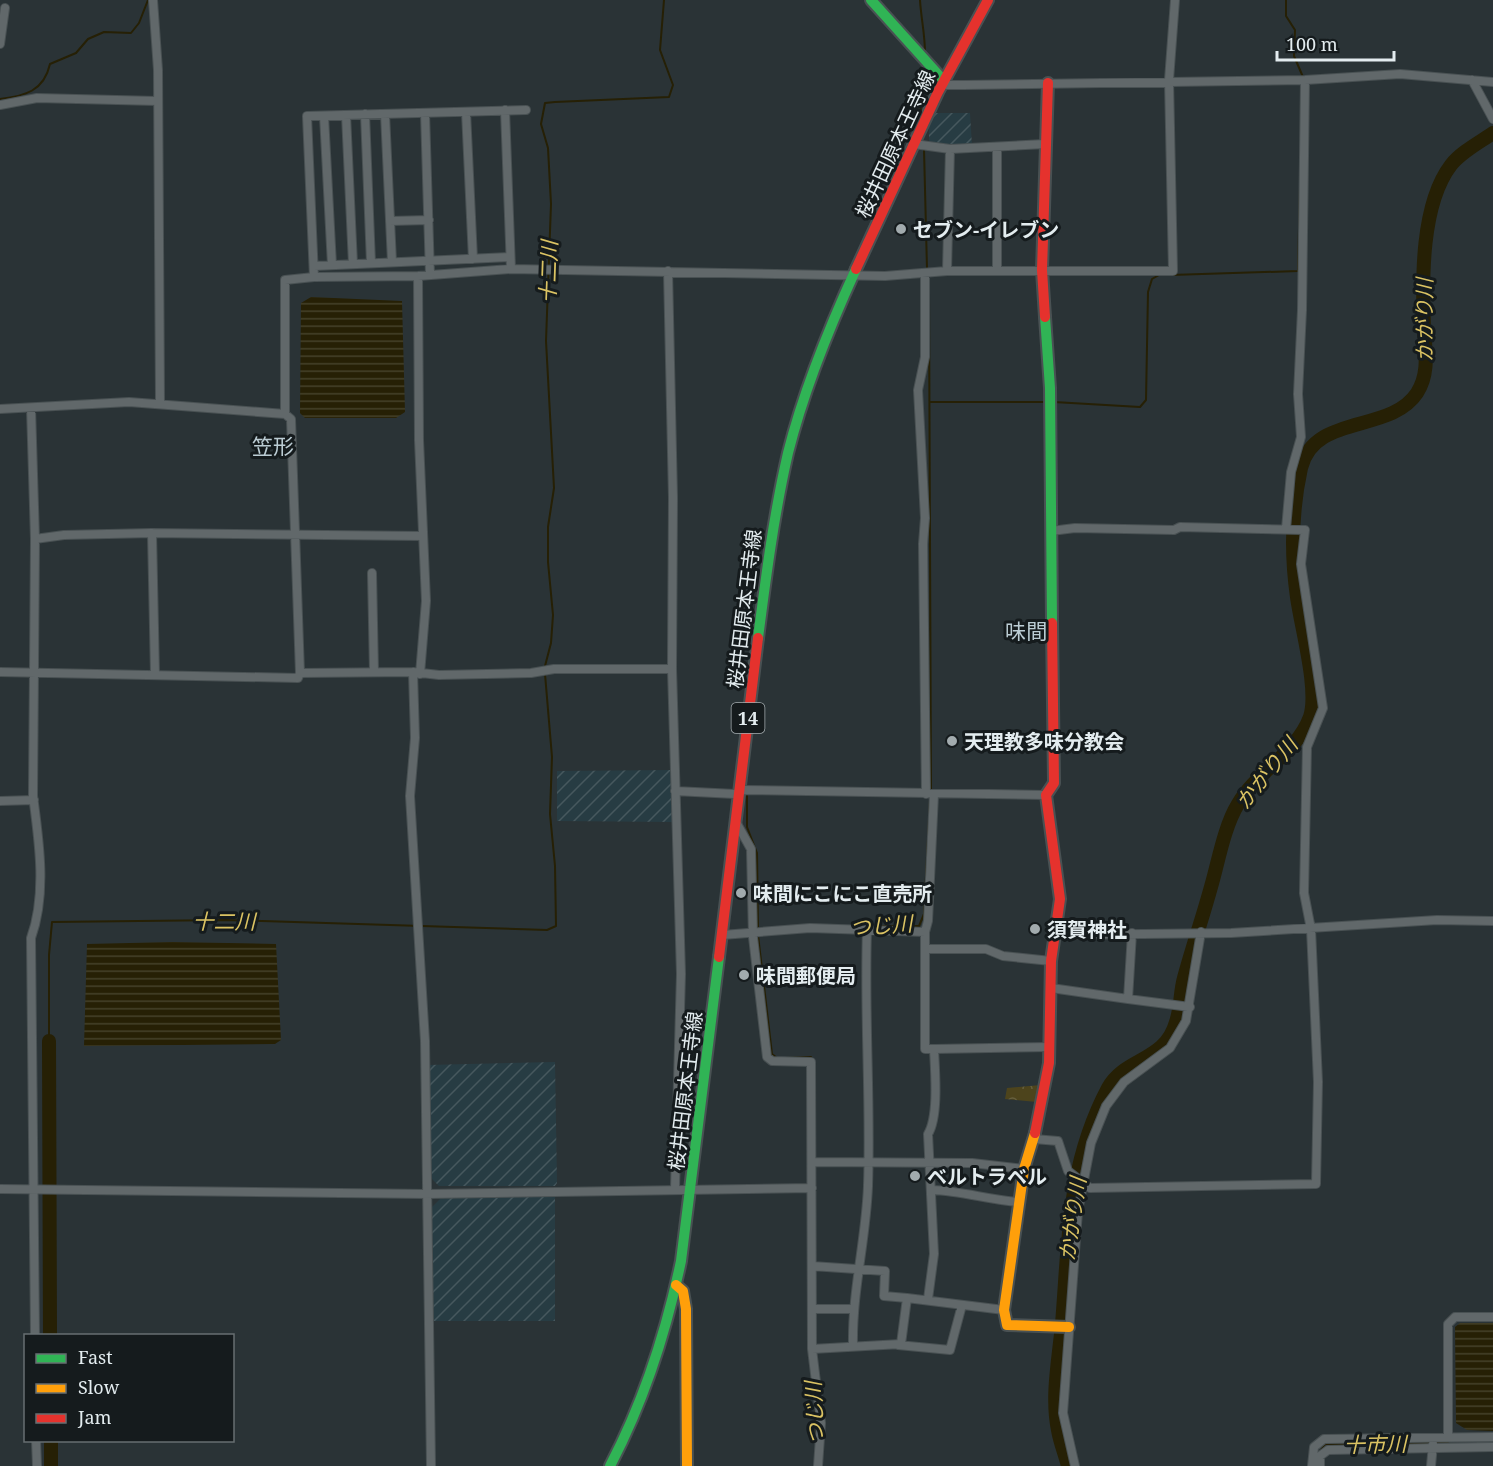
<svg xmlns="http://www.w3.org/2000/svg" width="1493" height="1466" font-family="'Noto Serif','Noto Sans JP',serif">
<defs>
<pattern id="industrial-furrows" width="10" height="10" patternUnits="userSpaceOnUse" patternTransform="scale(1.5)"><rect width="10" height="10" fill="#273c43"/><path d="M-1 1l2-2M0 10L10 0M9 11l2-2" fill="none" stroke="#46585e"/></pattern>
<pattern id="park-crowns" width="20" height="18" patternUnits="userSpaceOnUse" patternTransform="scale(1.5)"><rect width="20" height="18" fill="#4d441c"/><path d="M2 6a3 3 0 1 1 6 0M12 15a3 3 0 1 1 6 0" fill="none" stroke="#665f3d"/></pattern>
<pattern id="water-rules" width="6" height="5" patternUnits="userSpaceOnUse" patternTransform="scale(1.5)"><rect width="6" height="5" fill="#262005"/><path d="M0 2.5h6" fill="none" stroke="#45412a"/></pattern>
</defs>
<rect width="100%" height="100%" fill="#2a3336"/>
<!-- industrial -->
<path fill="url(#industrial-furrows)" d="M936 113H970L972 146 929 144V121Z
M671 770 673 822 557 821V771Z
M555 1062 557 1183 555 1186H439L429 1176 427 1065Z
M555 1195V1321H430L429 1210 443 1196Z"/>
<!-- park -->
<path fill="url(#park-crowns)" d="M1041 1085 1037 1102 1005 1099 1007 1088Z"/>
<!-- water -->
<path fill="url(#water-rules)" d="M311 297 402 301 405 412 396 418H305L300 413 301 303Z
M172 942 276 944 281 1040 275 1044 84 1046 87 944Z
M1460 1323H1493V1431L1467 1430 1456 1423 1455 1327Z"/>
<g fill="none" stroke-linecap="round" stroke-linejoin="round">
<!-- stream -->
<path stroke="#262005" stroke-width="2" d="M920 0C921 18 925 34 925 53
M1286 0V16L1295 30 1294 56 1303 77
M0 99C25 96 44 91 50 64L76 53 88 39 104 32 131 33 139 23 148 0
M921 116 919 76 925 71V65
M924 149 927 269
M1171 275 1298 271 1300 187
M929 293 931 791
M931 402H1045
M1054 402 1140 407 1146 400 1148 292 1152 279 1159 275
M545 666 551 643 553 615 548 562V527L554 488 546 341 551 204 548 148 541 124 545 103 555 102 669 97 673 85 660 50 664 0
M747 796V827L757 853 758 929
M861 926H919L924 914 930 800
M758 928H768
M758 935 772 1054 777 1058
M49 1041V955L52 922 226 920 547 930 556 926 555 866 550 814 552 757 545 674
M785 1058 811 1057 815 1065V1126
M808 1204V1327
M815 1408 816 1435
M1436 1443H1448
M1320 1452 1325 1444 1430 1443"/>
<!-- river -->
<path stroke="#262005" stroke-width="14" d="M49 1041 50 1336
M51 1440V1466
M1068 1466C1065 1454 1060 1442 1058 1430 1051 1396 1059 1358 1062 1324 1069 1240 1067 1165 1108 1088 1125 1057 1165 1062 1176 1022 1181 1008 1180 992 1184 978 1194 941 1207 905 1216 868 1221 848 1227 822 1238 804 1256 772 1297 753 1310 717 1319 690 1301 627 1297 597 1291 555 1292 509 1301 468 1314 413 1390 434 1417 393 1430 373 1425 350 1424 327 1422 280 1421 204 1451 165 1461 152 1480 142 1493 133"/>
<!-- street casing -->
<g stroke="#495153" stroke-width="10">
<path id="street" d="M153 0 158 70 160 403
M0 44 5 8
M1472 80 1493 119
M944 81 947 85H963L1305 80 1400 74 1493 82
M0 105 37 98 157 101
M505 110 511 269
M466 112 473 259
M425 113 430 275
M365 114 371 263
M385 114 392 262
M346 115 353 264
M324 116 332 265
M914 144 950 149
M390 221 429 220
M314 266 510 257
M668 271 673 498 672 669 681 974 675 1189
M947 271 950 149 1045 144
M997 271V147
M925 273V357L918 390 925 518 923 544 926 794
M418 276 419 440 426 601 420 674
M314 277 307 116 526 110
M31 408 35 539 33 796C39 841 47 894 31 938L35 1336
M0 409 129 402 285 414 291 419 300 673
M285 414V280L314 277 418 276 511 269 885 276 947 271H1173L1169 80 1175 0
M1286 529 1291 472 1301 437 1298 394 1302 310 1305 80
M35 539 64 535 152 533
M372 573 374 672
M0 672 298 678 300 673 413 672 439 675 531 673 554 669H672
M413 672 415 738 410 796 425 1041 431 1466
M155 675 152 533 422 536
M675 791 735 794 743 790 1046 795
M0 801 34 800
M736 822 751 849 753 937 767 1057 772 1061 811 1062 812 1349 821 1423 818 1466
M722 935 810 928 925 932
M1055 935 1231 933 1437 920 1493 921
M926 949H986L1003 956 1051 961
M1051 988 1128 999 1132 933
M1128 999 1190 1007
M934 1049 1050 1047
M1034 1139 1058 1141 1068 1171 1090 1188 1316 1184 1318 1082 1311 929 1304 893 1307 747 1323 708 1301 564 1305 530 1180 527 1174 530 1075 528 1051 531
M813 1162 972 1163 1024 1169
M0 1189 427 1194 812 1188
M932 1190C962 1191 989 1200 1019 1202
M812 1266 885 1271 884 1296 907 1298
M928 1299 934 1254 928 1134C939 1116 935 1071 934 1049H925V932L928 921 934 794
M812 1309H852
M853 1345C852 1291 866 1240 868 1186 871 1101 864 1016 867 930
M898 1345 950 1350 962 1305
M812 1349 901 1344 907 1298 1004 1310
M1448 1437V1324L1455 1317H1493
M36 1440 37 1466
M1075 1466 1063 1413 1078 1211 1091 1143 1106 1106 1124 1082 1170 1048 1186 1021 1201 932
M1312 1466 1314 1447 1324 1439 1493 1437
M1320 1466V1456L1328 1450 1493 1447
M1431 1466 1433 1444"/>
</g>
<!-- fast casing -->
<g stroke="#495153" stroke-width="14">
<path id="fast" d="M871 0 944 81
M1045 317 1050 388 1052 623
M758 638C766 576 774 514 788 453 804 389 829 328 856 269
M610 1466C644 1401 666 1333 681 1261L719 957"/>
</g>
<!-- slow casing -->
<g stroke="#495153" stroke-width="14">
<path id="slow" d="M1035 1133 1024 1169 1004 1310 1007 1325 1069 1327
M676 1285 683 1291 686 1309 687 1466"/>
</g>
<!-- jam casing -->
<g stroke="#495153" stroke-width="14">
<path id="jam" d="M856 269 938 92 988 0
M1045 317 1042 270 1048 83
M719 957 758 638
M1035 1133 1049 1063 1051 961 1060 899 1046 795 1054 783 1052 623"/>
</g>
<!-- street -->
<use href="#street" stroke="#61686a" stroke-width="8"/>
<!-- fast -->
<use href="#fast" stroke="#30b455" stroke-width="10"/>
<!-- slow -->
<use href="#slow" stroke="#ff9f0a" stroke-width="10"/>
<!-- jam -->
<use href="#jam" stroke="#e5322d" stroke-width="10"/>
</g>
<!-- markers -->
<g fill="#a2abae" stroke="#151b1d" stroke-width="2">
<circle cx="901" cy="229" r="6"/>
<circle cx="952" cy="741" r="6"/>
<circle cx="741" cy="893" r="6"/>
<circle cx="1035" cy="929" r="6"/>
<circle cx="744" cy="975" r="6"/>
<circle cx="915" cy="1176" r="6"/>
</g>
<g text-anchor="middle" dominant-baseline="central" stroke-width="6" stroke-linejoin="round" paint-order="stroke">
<!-- shield labels -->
<rect fill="#151b1d" stroke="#a5adb0" stroke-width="1.5" x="731.5" y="703" width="33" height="30" rx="4.5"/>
<g font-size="18" font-weight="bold" fill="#e3ecef">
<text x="748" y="718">14</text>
</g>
<!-- street labels -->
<g font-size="20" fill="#e3ecef" stroke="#151b1d">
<text transform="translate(895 144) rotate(-65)">桜井田原本王寺線</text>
<text transform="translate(744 609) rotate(-83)">桜井田原本王寺線</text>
<text transform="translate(685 1091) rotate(-83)">桜井田原本王寺線</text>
</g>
<!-- poi labels -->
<g font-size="20" font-weight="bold" fill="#e3ecef" stroke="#151b1d" text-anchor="start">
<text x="913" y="229">セブン-イレブン</text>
<text x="964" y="741">天理教多味分教会</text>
<text x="753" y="893">味間にこにこ直売所</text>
<text x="1047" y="929">須賀神社</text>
<text x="756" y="975">味間郵便局</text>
<text x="927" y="1176">ベルトラベル</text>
</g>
<!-- water labels -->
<g font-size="21" font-style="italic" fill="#dbc363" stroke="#151b1d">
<text transform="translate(548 272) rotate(-88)">十二川</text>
<text transform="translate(1424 320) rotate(-90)">かがり川</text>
<text transform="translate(1266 773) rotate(-51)">かがり川</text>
<text x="224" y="921">十二川</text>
<text transform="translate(881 925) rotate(-4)">つじ川</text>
<text transform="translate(1072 1219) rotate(-82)">かがり川</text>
<text transform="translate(814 1413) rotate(-93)">つじ川</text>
<text transform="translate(1375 1444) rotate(-1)">十市川</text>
</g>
<!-- neighbourhood labels -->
<g font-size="21" fill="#bbccd3" stroke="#151b1d">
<text x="273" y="446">笠形</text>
<text x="1026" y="631">味間</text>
</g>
</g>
<!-- legend -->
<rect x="24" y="1334" width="210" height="108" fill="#151b1d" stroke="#676f71" stroke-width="1.5"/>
<rect x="36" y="1354" width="30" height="9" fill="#30b455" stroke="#676f71" stroke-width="1.5"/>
<text x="78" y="1364" font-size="18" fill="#e3ecef">Fast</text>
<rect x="36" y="1384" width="30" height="9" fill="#ff9f0a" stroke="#676f71" stroke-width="1.5"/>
<text x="78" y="1394" font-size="18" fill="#e3ecef">Slow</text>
<rect x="36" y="1414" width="30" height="9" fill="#e5322d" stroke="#676f71" stroke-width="1.5"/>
<text x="78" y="1424" font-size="18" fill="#e3ecef">Jam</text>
<!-- scale -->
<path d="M1277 51v9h117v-9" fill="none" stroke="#e3ecef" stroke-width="3"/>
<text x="1286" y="51" font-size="18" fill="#e3ecef" stroke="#151b1d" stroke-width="4.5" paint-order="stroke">100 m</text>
</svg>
